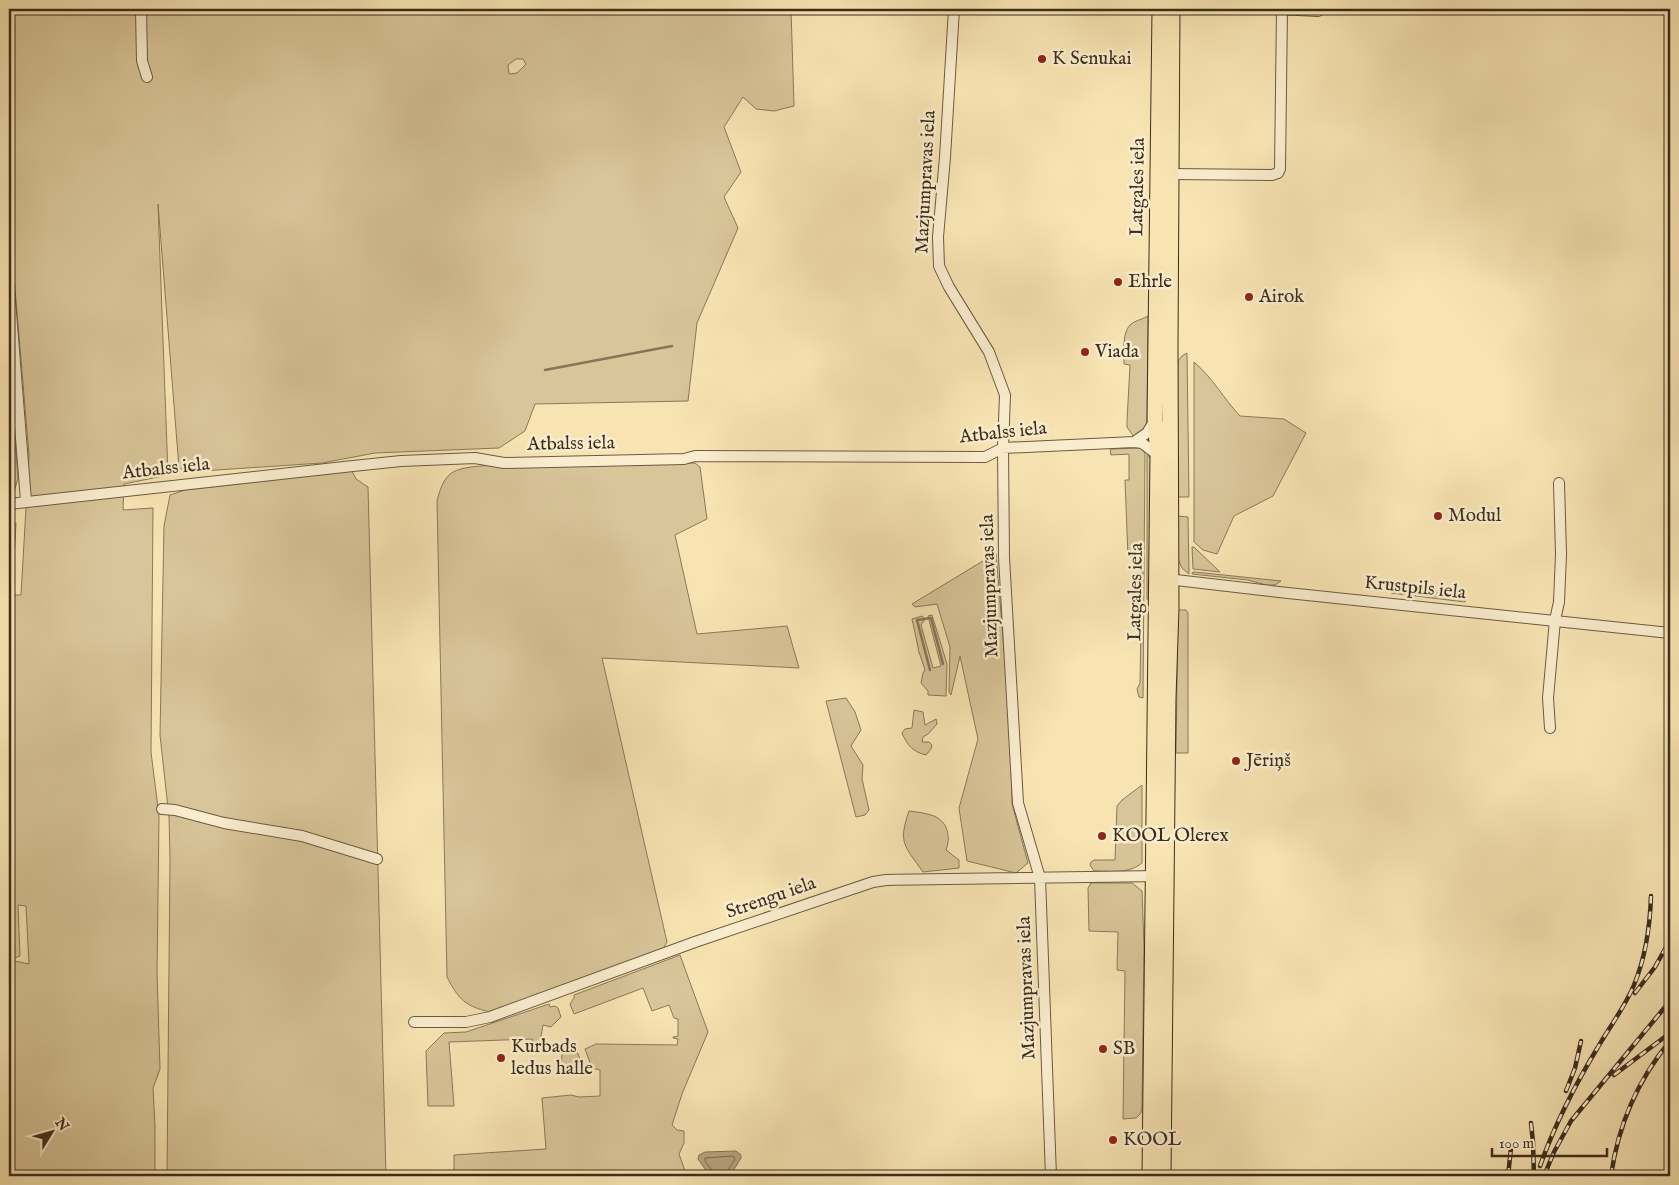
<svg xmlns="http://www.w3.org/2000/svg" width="1679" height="1185" font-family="'IM FELL English',serif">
<rect width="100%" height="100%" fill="#f8e4b3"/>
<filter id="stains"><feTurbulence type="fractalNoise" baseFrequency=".004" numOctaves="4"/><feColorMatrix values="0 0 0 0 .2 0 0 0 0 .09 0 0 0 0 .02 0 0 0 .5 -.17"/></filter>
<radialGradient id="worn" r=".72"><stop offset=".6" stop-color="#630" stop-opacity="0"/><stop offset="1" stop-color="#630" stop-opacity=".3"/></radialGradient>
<!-- green -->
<path fill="#d8c599" stroke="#8a795a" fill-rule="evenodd" d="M9 9H791L794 106 774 111 756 109 743 97 724 127 741 172 724 197 738 228 697 323 688 401 535 404 525 431 499 448 375 453 322 463 187 472 179 468 158 204 168 475 124 484 123 510 153 508 151 752 159 816 157 973 160 1069 153 1088 155 1126V1176H9V529L16 523 12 595H21L29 455 9 216ZM516 59H523L526 64 517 73 509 74 508 65ZM18 905 26 906 29 964 10 960 20 956Z
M1148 316 1147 427 1134 437 1127 427V421L1130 365 1124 364C1124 353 1122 333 1130 325 1134 321 1143 319 1148 316Z
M1187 353 1189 497H1178L1175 465 1178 361 1182 356Z
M1194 362C1212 377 1224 399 1240 416L1284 419 1306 433 1273 496 1234 516 1217 554 1203 550 1194 542Z
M9 411 13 414 18 478 14 492 9 496Z
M1140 448 1145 453 1143 698 1139 697 1137 689 1140 683 1142 561 1139 558 1128 557 1125 480H1129V454L1111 455 1110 450 1112 449Z
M1147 454 1151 459V573L1148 585 1150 601 1147 599Z
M695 463 700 467 707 519 675 535 697 634 787 626 799 668 602 658 667 942 663 949 490 1012C465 1006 459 1000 447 977L437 501C440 490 443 478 453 472 469 463 511 466 530 465 585 465 640 465 695 463Z
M352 471 356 479 368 487 386 1176H167L170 860 169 817 160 735 164 526 170 495 185 490Z
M1178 516 1188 517 1189 574 1182 568 1178 559Z
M1192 547H1194L1220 572 1193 569Z
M996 553 1010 723 1012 804 1028 863 1016 873 967 861 959 808 978 739 960 656 951 695 949 692 950 647 937 604 915 607 912 604Z
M1193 572H1195L1281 581 1275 585H1266L1248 580 1192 574Z
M1392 587 1466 597 1465 602 1391 593Z
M1178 610H1186L1188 613V753H1176Z
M932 615 947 664 946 696 928 695V691L921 683 923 673 925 670 919 652 912 619 922 616 925 619 921 625 933 668 941 666 928 616Z
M846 698 855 712 861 730 851 746 863 765 862 779 869 810 865 815 856 817 826 701Z
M914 710 923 712 925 725 936 719 937 724 928 734 923 737 922 742H929L932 745 931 749 926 755C913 752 907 745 902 733L905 729 912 728Z
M1142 785V863C1129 874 1110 871 1094 871L1090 865 1091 862 1094 860H1115L1117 806 1122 800Z
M909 811C917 812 926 813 934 816 948 822 951 837 946 850L959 860V868L923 872C904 845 898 843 909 811Z
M1091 883H1132L1142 891 1144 947 1142 1106 1141 1113 1136 1118 1123 1119 1125 971 1117 970 1118 932 1089 931 1088 888Z
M680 955 708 1032 682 1094 672 1125 677 1130 684 1131V1143L679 1154 687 1176H454V1155L546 1149 542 1098 571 1095 579 1097 600 1096V1070L592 1068 585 1049 596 1044 677 1045 678 1039 673 1038V1037L678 1036V1019L674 1018 669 1005 652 1011 643 988 574 1014 570 1004 574 998V995Z
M549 1004 550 1007 555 1006 558 1008 561 1017 551 1027 543 1025 540 1042H533L532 1039 449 1042 454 1106H428L426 1051 444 1033 466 1032Z
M563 1047 576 1049 580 1059V1065L569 1068 561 1064Z"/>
<!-- water -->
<path fill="#b8a680" stroke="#867658" d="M736 1151 741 1155V1158L730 1176H710L698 1159 699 1155 705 1152Z"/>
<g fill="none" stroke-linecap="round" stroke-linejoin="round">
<!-- shore -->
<path stroke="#7a6a4e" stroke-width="1" d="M714 1176 713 1172 705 1161V1158L733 1156 735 1159 727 1172 726 1176"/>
<!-- stream -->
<path stroke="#867658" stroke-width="2.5" d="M545 370 672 346
M930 670 917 620 931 618 943 664"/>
<!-- minor casing -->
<g stroke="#6b5b42" stroke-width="12">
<path id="minor" d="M141 9 142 61 147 77
M954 9 945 157 938 237 939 266 949 287 989 352 1005 395 1003 448 1004 557 1018 803 1040 878 1051 1176
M1278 9 1318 11 1322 9
M1171 174 1272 175 1278 173 1280 169 1282 9
M9 288 26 501
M1134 442 1147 433 1155 420
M9 504 353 466 401 461 475 458 504 463 684 459 695 456 985 457 1003 448 1134 442 1142 443 1158 455
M1167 579 1288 593 1670 633
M1550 728 1548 698 1555 620 1559 602 1561 554 1559 483
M162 809 175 810 224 823 302 836 377 859
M414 1022H466L490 1017 695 942 873 882 886 880C977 878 1068 878 1160 876"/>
</g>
<!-- highway casing -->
<g stroke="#3c2d1c" stroke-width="17">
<path id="highway" d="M1150 1176 1158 455 1155 420 1160 9
M1163 1176 1168 698 1171 608 1170 348 1172 9"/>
</g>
<!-- minor -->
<use href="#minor" stroke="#faedce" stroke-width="10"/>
<!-- highway -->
<use href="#highway" stroke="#f8e4b3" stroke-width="15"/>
<!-- rail casing -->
<g stroke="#3c2d1c" stroke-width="4.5">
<path id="rail" d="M1635 993 1655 967 1670 940
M1614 1075 1670 1033
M1566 1091 1575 1068 1581 1041
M1531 1123 1533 1142 1534 1176
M1540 1166C1555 1124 1575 1085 1598 1047 1610 1026 1625 1007 1634 985 1646 956 1650 927 1651 896
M1508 1176 1511 1148
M1544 1176 1554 1152 1571 1121 1670 1001
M1611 1176C1618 1125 1637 1081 1670 1041
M1666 1176 1670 1139"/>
</g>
<!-- rail -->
<use href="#rail" stroke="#faedce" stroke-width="2.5" stroke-dasharray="8" stroke-linecap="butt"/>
</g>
<!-- markers -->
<g fill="#8f2418" stroke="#faedce" stroke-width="2">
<circle cx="1042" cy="59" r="5"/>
<circle cx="1118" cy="282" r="5"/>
<circle cx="1249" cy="297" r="5"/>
<circle cx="1085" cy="352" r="5"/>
<circle cx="1438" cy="516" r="5"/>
<circle cx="1236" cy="761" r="5"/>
<circle cx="1102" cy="836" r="5"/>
<circle cx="1103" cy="1049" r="5"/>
<circle cx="501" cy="1058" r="5"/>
<circle cx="1113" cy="1140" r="5"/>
</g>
<g text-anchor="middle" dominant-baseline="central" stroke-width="5" stroke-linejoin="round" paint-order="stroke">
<!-- poi labels -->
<g font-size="19" fill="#3c2d1c" stroke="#faedce" text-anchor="start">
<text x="1052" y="59">K Senukai</text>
<text x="1128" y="282">Ehrle</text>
<text x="1259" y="297">Airok</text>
<text x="1095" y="352">Viada</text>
<text x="1448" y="516">Modul</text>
<text x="1246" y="761">Jēriņš</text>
<text x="1112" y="836">KOOL Olerex</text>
<text x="511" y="1047">Kurbads<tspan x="511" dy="22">ledus halle</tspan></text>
<text x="1113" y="1049">SB</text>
<text x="1123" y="1140">KOOL</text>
</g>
<!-- street labels -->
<g font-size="19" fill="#3c2d1c" stroke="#faedce">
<text transform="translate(926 182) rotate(-87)">Mazjumpravas iela</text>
<text transform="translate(1138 187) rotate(-89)">Latgales iela</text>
<text transform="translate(1003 433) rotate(-6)">Atbalss iela</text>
<text transform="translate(571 444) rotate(-1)">Atbalss iela</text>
<text transform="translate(166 469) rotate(-6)">Atbalss iela</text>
<text transform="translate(990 586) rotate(-92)">Mazjumpravas iela</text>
<text transform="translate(1415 588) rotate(6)">Krustpils iela</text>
<text transform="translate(1136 592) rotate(-89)">Latgales iela</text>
<text transform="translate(771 898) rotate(-19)">Strengu iela</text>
<text transform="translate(1027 988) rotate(-92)">Mazjumpravas iela</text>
</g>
</g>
<!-- margin -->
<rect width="1679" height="1185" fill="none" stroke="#f8e4b3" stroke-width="30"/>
<rect x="10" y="10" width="1659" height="1165" fill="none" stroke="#3c2d1c" stroke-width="2.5"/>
<rect x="15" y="15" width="1649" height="1155" fill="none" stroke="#3c2d1c"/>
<!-- north arrow -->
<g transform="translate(52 1132) rotate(53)" stroke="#faedce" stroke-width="4" paint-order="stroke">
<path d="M0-4L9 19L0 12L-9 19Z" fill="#3c2d1c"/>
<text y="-8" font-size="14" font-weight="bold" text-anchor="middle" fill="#3c2d1c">N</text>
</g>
<!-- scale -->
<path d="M1492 1148v8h115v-8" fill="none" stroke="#3c2d1c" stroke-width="2.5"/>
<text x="1499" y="1148" font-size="15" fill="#3c2d1c" stroke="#faedce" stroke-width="4" paint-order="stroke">100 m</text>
<rect width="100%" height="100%" filter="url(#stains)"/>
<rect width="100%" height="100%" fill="url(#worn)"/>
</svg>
